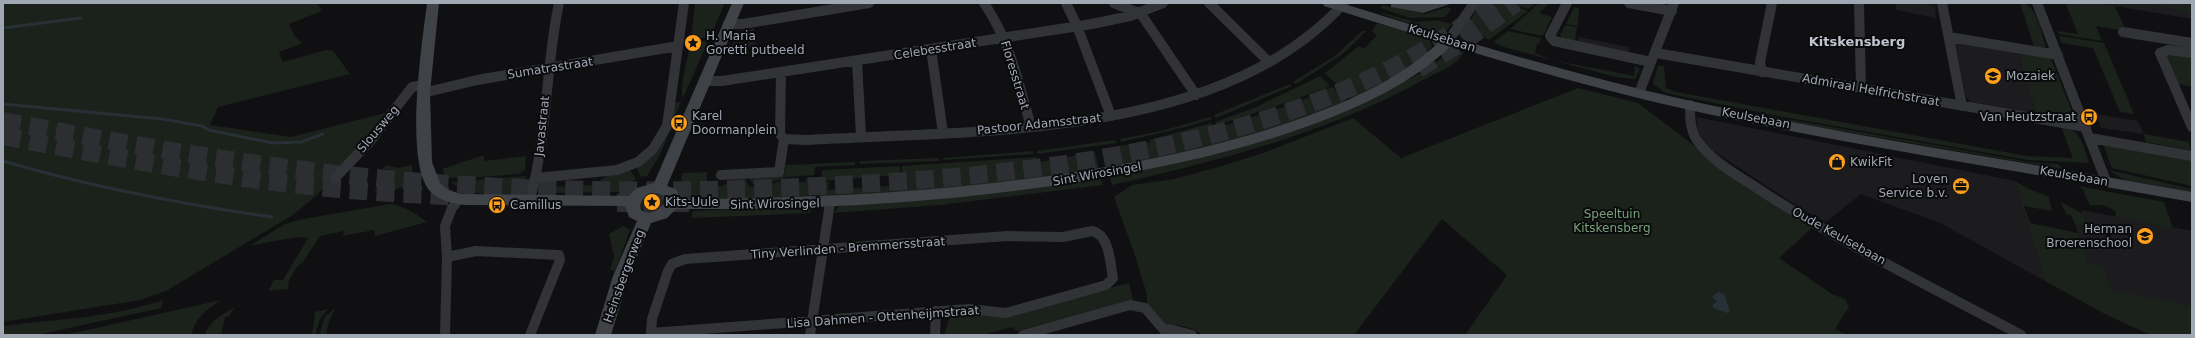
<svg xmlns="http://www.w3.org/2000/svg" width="2195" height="338" font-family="'DejaVu Sans',sans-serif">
<rect width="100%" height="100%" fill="#101012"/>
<!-- built -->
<path fill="#1c1c1f" d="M1896 3H1921L1935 6 1936 18 1896 10Z
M2097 3H2153L2192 10V19Z
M754 28 756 48 732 46 738 31Z
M1579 37 1629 47V54L1578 43Z
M1954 40 2018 52 2036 113 1971 102 1966 97Z
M2096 114 2138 121 2144 134 2101 128Z
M1697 117 2015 181 2045 281 1940 223 1861 194 1826 222 1797 206 1712 150 1704 141 1697 129Z
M2081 210 2192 231V307L2111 290 2103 267 2088 263 2075 224 2087 226Z"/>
<!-- green -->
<path fill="#1a221b" d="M3 3H317L322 11 289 24 295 37 303 43 279 52 283 62 326 50 333 51 350 74 218 107 210 125 291 137 389 112C359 150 330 188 291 216L166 291 140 300 3 322Z
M695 3H725L710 37 691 40Z
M1479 3H1535L1529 9 1521 7 1520 8 1528 11 1489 40C1481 35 1477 30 1468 26Z
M1539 3H1550L1539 13 1552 17 1543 36 1510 29Z
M2020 3C2037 3 2041 33 2046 47L2044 48 2034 47Z
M2061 3H2097L2115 6 2126 31 2096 26 2102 41 2059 34 2058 31 2078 34 2066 4Z
M2142 3H2185L2192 4V12Z
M1382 5 1425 14 1447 7 1451 9 1445 17 1410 18 1380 8Z
M1574 7 1579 8 1578 26 1566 24Z
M1383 13 1416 22 1436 20 1452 24 1445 32 1439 34 1382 14Z
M1377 23 1423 37 1424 36 1430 39 1432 47 1402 73 1352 99 1325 73 1359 46 1364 49 1377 35 1372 32Z
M1565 25 1577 27 1575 41 1562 38 1560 35Z
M1362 31H1366L1343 54 1296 84 1293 82 1336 55Z
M1508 31 1541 38 1539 44 1537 43 1535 53 1552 60 1634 76 1635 66 1640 69 1635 79 1616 77 1507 48 1493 42Z
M2059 36 2104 43 2134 114 2120 112 2093 48 2061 43Z
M708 41 683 98C679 89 688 57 690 45L695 42Z
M1458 51 1464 52C1457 66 1438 72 1425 79 1327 133 1220 161 1112 185L1110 177 1223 152 1365 102 1428 69 1448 52Z
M2018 52 2047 57 2052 61 2074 116 2069 118 2036 113Z
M2166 55 2192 56V87L2178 84 2167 60Z
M1658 65 1664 66 1666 88 1676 92 2027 156 2073 158 2061 126C2082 130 2083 145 2089 163L2028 160 1767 114 1666 93 1653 84Z
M1320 76 1330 86 1291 101 1217 125 1215 122 1254 108Z
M1290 84 1292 86 1216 118 1214 115Z
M1332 87 1346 101 1304 119 1205 149 1107 168 1101 149 1108 148 1109 151 1111 150 1110 148 1146 141 1147 143H1150L1149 140 1211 123 1214 128 1219 127 1293 104Z
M1578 88 1638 103 1754 191 1813 227 1779 258 1832 294 1845 299 1849 307 1835 329 1847 335H1465L1507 275 1442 219 1354 335H1203C1190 326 1180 325 1164 324L1147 305V295L1135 255 1114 197 1132 185 1174 179 1222 166 1263 153 1353 118 1401 158Z
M674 102H681L660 155 647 176 641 177 636 166 647 157Z
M1691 102 2029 162 2058 164 2063 169 1835 130Z
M1210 117 1212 119 1186 127 1121 142 1120 139 1161 131Z
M2144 134 2189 142 2190 150 2146 142Z
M1115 140 1117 143 1037 154V151Z
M2102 142 2192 158V186L2112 168Z
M1033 151V154L943 160V158Z
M1095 152 1099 169 1039 180 819 199 820 183 829 182 828 190 901 185 902 166 1037 157 1038 162Z
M484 155V161L526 156 525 170 519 174 466 178H446L442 169Z
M939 158 938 161 860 164V161Z
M855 162V165L815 167 814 175 787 177 763 185 753 184 748 177 784 175 786 165Z
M387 165 398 168 412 165 413 179 418 181 392 191 374 192 389 169H382Z
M900 166V175L821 181 822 170Z
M629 168 636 179 618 192 540 193 539 192 548 181 553 187 594 185 611 173Z
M2108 170 2192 189V192L2125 180Z
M707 172V184C726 192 728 177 744 177L749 186C762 189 771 184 783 180V183L805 182 808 177 814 178 811 200 763 201 696 198 697 196H691L689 187 681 179 682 173Z
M526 176V189L522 194C502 194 467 197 451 182Z
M1100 179 1103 185 940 205 834 213 839 206 1021 190Z
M2015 181 2029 189 2049 197 2052 211 2024 206 2030 223 2078 233 2088 263 2103 266 2111 290 2192 306V335H2150L2105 314 2045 281Z
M2078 186 2164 202 2173 228 2116 217V212C2107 206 2100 203 2090 206L2083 189Z
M658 193 666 198C664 210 651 214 642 209L640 201 646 195Z
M2061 202 2083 214 2087 226 2075 224 2071 215 2066 214Z
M390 204C404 206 416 213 427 222L375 236 374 230 343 236 344 231 320 236 303 262 297 267 289 280 288 289 268 291 274 280H283L308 238 297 237 249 246 285 224 298 220Z
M812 206 810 213 691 218 693 211Z
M623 226 630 230 615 271 610 270 614 256 609 234Z
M1129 283 1133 300 1017 331 1012 327 983 335H946L945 332 950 317 957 314 971 312 1003 316Z
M163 300 161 308 37 335H3V326C57 319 111 318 163 300Z
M221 300C207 309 195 318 191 335H65Z
M235 307 229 316 225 317 221 335H205C209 321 224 314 235 307Z
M336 308 329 321 326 335H319L325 316Z
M328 309 320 319 315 335H312L315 312Z"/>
<!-- water -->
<path fill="#263036" d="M1718 292 1724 294 1730 311 1727 313 1713 308V304L1717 302 1712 297Z"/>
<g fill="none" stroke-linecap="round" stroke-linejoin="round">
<!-- stream -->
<path stroke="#263036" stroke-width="3" d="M3 28 81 18
M3 104 162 119 202 126 209 130 272 143 301 142 323 134
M3 161C91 187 181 204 272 217"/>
</g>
<!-- building -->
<path fill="#3c3e42" d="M1391 3H1449L1450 4 1423 13 1391 7Z"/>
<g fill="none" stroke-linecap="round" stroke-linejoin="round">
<!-- highway-tunnel -->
<path stroke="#2d2e32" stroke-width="18" stroke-dasharray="18 9" stroke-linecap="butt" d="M1418 69 1467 39 1516 3
M3 121C147 148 291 173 437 183 588 194 739 192 890 182 1090 169 1333 132 1493 3
M3 136C107 156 212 176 318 187 365 192 413 194 460 197
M617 203H689"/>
<!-- street -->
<path stroke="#313337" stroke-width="10" d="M984 3C1010 41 1019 84 1031 127
M1066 3 1077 26 1111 116
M1114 3 1141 14 1196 95
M1209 3 1269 62
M1567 3 1550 36 1554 41 1651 62
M1629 3 1672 11
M1859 3 1861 88
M1942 3 1962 106
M2037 3 2106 181
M728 24H743L869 3
M2123 32 2192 43
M1949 37 2058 55
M1449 40 1474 3
M931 49 943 133
M1656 53 2086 127
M2192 53 2168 50 2160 53 2192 127
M857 61 861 136
M781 72 780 134 784 139 806 140C976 130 1221 140 1344 3
M1762 72 1760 62 1772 3
M704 81H722L1092 24 1130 16 1163 3
M423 93 477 80 678 46
M1639 93 1674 3
M1690 105C1690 117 1690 130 1697 140 1713 164 1743 178 1766 194 1848 246 1935 289 2021 335
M2090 138 2192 156
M721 175 779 172 784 139
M335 178 372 139 412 87 423 85
M536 178 617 170 638 162 653 149 667 126 684 3
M529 202C548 138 545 68 559 3
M1092 231C1110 235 1110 263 1113 278L1106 285 1006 313 969 309 651 333 652 319 668 271 672 264 685 259 1008 236 1063 237Z
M447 257 476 251 559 255 560 260 530 335
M445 335 447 257 445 226 452 208 459 199
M651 335V333
M810 335 830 203
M935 335 936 311
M1023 335 1130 305 1145 308 1164 330 1170 329 1192 335"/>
<!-- secondary -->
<path fill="#3f4247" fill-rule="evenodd" d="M427 3H439L430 93 432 162 440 183 447 189 460 194 629 196 637 188 654 183 732 3H744L667 186 676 189 680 199C815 199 949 192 1082 171 1158 159 1233 143 1305 117 1354 99 1401 78 1439 42L1324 6 1322 3H1341C1457 39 1572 75 1691 101 1857 138 2025 162 2192 192V202C2026 172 1859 147 1694 111 1612 93 1531 70 1451 46 1411 84 1362 106 1311 125 1238 152 1161 168 1084 181 949 203 813 210 676 209L667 218 651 223 629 276 611 335H595L613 276 637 221 629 217 625 206 466 205C454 204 439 201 430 191 404 162 422 43 427 3ZM658 193 665 196 666 201C661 210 650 216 641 210 638 199 647 194 658 193Z"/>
</g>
<!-- icons -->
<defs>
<g id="sight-disc" transform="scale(0.9)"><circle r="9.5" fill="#ffa01c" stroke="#0b0b0d"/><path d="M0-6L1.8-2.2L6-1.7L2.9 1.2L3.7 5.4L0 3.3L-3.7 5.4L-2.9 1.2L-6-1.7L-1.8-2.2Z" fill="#111"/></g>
<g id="school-disc" transform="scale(0.9)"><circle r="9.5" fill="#ffa01c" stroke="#0b0b0d"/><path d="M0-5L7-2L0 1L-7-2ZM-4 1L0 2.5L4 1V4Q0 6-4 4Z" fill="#111"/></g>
<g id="bus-disc" transform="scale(0.9)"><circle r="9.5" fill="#ffa01c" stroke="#0b0b0d"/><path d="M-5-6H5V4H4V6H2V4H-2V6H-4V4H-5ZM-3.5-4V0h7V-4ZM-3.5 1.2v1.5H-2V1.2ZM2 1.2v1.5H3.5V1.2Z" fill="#111"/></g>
<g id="shop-disc" transform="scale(0.9)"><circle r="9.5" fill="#ffa01c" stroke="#0b0b0d"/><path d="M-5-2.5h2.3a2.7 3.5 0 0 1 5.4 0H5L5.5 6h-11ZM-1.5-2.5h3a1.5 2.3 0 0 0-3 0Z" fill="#111"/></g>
<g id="office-disc" transform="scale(0.9)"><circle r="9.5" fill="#ffa01c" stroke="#0b0b0d"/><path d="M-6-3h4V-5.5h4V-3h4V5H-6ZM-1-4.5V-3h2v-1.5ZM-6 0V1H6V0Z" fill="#111"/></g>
</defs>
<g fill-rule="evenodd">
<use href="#sight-disc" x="693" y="43"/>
<use href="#school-disc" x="1993" y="76"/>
<use href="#bus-disc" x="2089" y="117"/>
<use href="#bus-disc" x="679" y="123"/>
<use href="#shop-disc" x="1837" y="162"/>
<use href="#office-disc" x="1961" y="186"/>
<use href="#sight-disc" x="652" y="202"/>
<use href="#bus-disc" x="497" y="205"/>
<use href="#school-disc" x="2145" y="236"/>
</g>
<g text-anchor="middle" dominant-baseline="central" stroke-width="4" stroke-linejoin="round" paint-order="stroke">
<!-- poi labels -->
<g font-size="12" fill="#a0a8b4" stroke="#0b0b0d" text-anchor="start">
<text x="706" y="36">H. Maria<tspan x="706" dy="14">Goretti putbeeld</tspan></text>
<text x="2006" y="76">Mozaiek</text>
<text x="692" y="116">Karel<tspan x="692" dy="14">Doormanplein</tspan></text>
<text x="2076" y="117" text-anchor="end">Van Heutzstraat</text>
<text x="1850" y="162">KwikFit</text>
<text x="1948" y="179" text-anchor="end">Loven<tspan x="1948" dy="14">Service b.v.</tspan></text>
<text x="665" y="202">Kits-Uule</text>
<text x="510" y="205">Camillus</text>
<text x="2132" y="229" text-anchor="end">Herman<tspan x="2132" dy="14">Broerenschool</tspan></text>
</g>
<!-- street labels -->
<g font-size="12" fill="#a0a8b4" stroke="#0b0b0d">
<text transform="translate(1442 38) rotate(17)">Keulsebaan</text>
<text transform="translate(935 49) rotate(-9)">Celebesstraat</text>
<text transform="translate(550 68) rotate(-9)">Sumatrastraat</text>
<text transform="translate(1015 75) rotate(73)">Floresstraat</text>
<text transform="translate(1871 90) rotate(10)">Admiraal Helfrichstraat</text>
<text transform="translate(1756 118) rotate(11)">Keulsebaan</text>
<text transform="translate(1039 124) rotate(-6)">Pastoor Adamsstraat</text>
<text transform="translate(542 126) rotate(-84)">Javastraat</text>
<text transform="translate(378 129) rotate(-50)">Slousweg</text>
<text transform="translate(1097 174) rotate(-10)">Sint Wirosingel</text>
<text transform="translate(2074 176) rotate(10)">Keulsebaan</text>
<text transform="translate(775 204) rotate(-1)">Sint Wirosingel</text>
<text transform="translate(1839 236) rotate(29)">Oude Keulsebaan</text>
<text transform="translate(848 248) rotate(-4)">Tiny Verlinden - Bremmersstraat</text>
<text transform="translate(624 276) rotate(-70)">Heinsbergerweg</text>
<text transform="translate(883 317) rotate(-4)">Lisa Dahmen - Ottenheijmstraat</text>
</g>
<!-- park labels -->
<g font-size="12" fill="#76a176" stroke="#0b0b0d">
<text x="1612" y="214">Speeltuin<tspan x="1612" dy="14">Kitskensberg</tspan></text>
</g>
<!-- neighbourhood labels -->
<g font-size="13" font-weight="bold" fill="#c2c6d0" stroke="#0b0b0d">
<text x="1857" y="41">Kitskensberg</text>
</g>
</g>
<!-- border -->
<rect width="2195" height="338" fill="none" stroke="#a0a8b4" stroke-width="8"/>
</svg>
